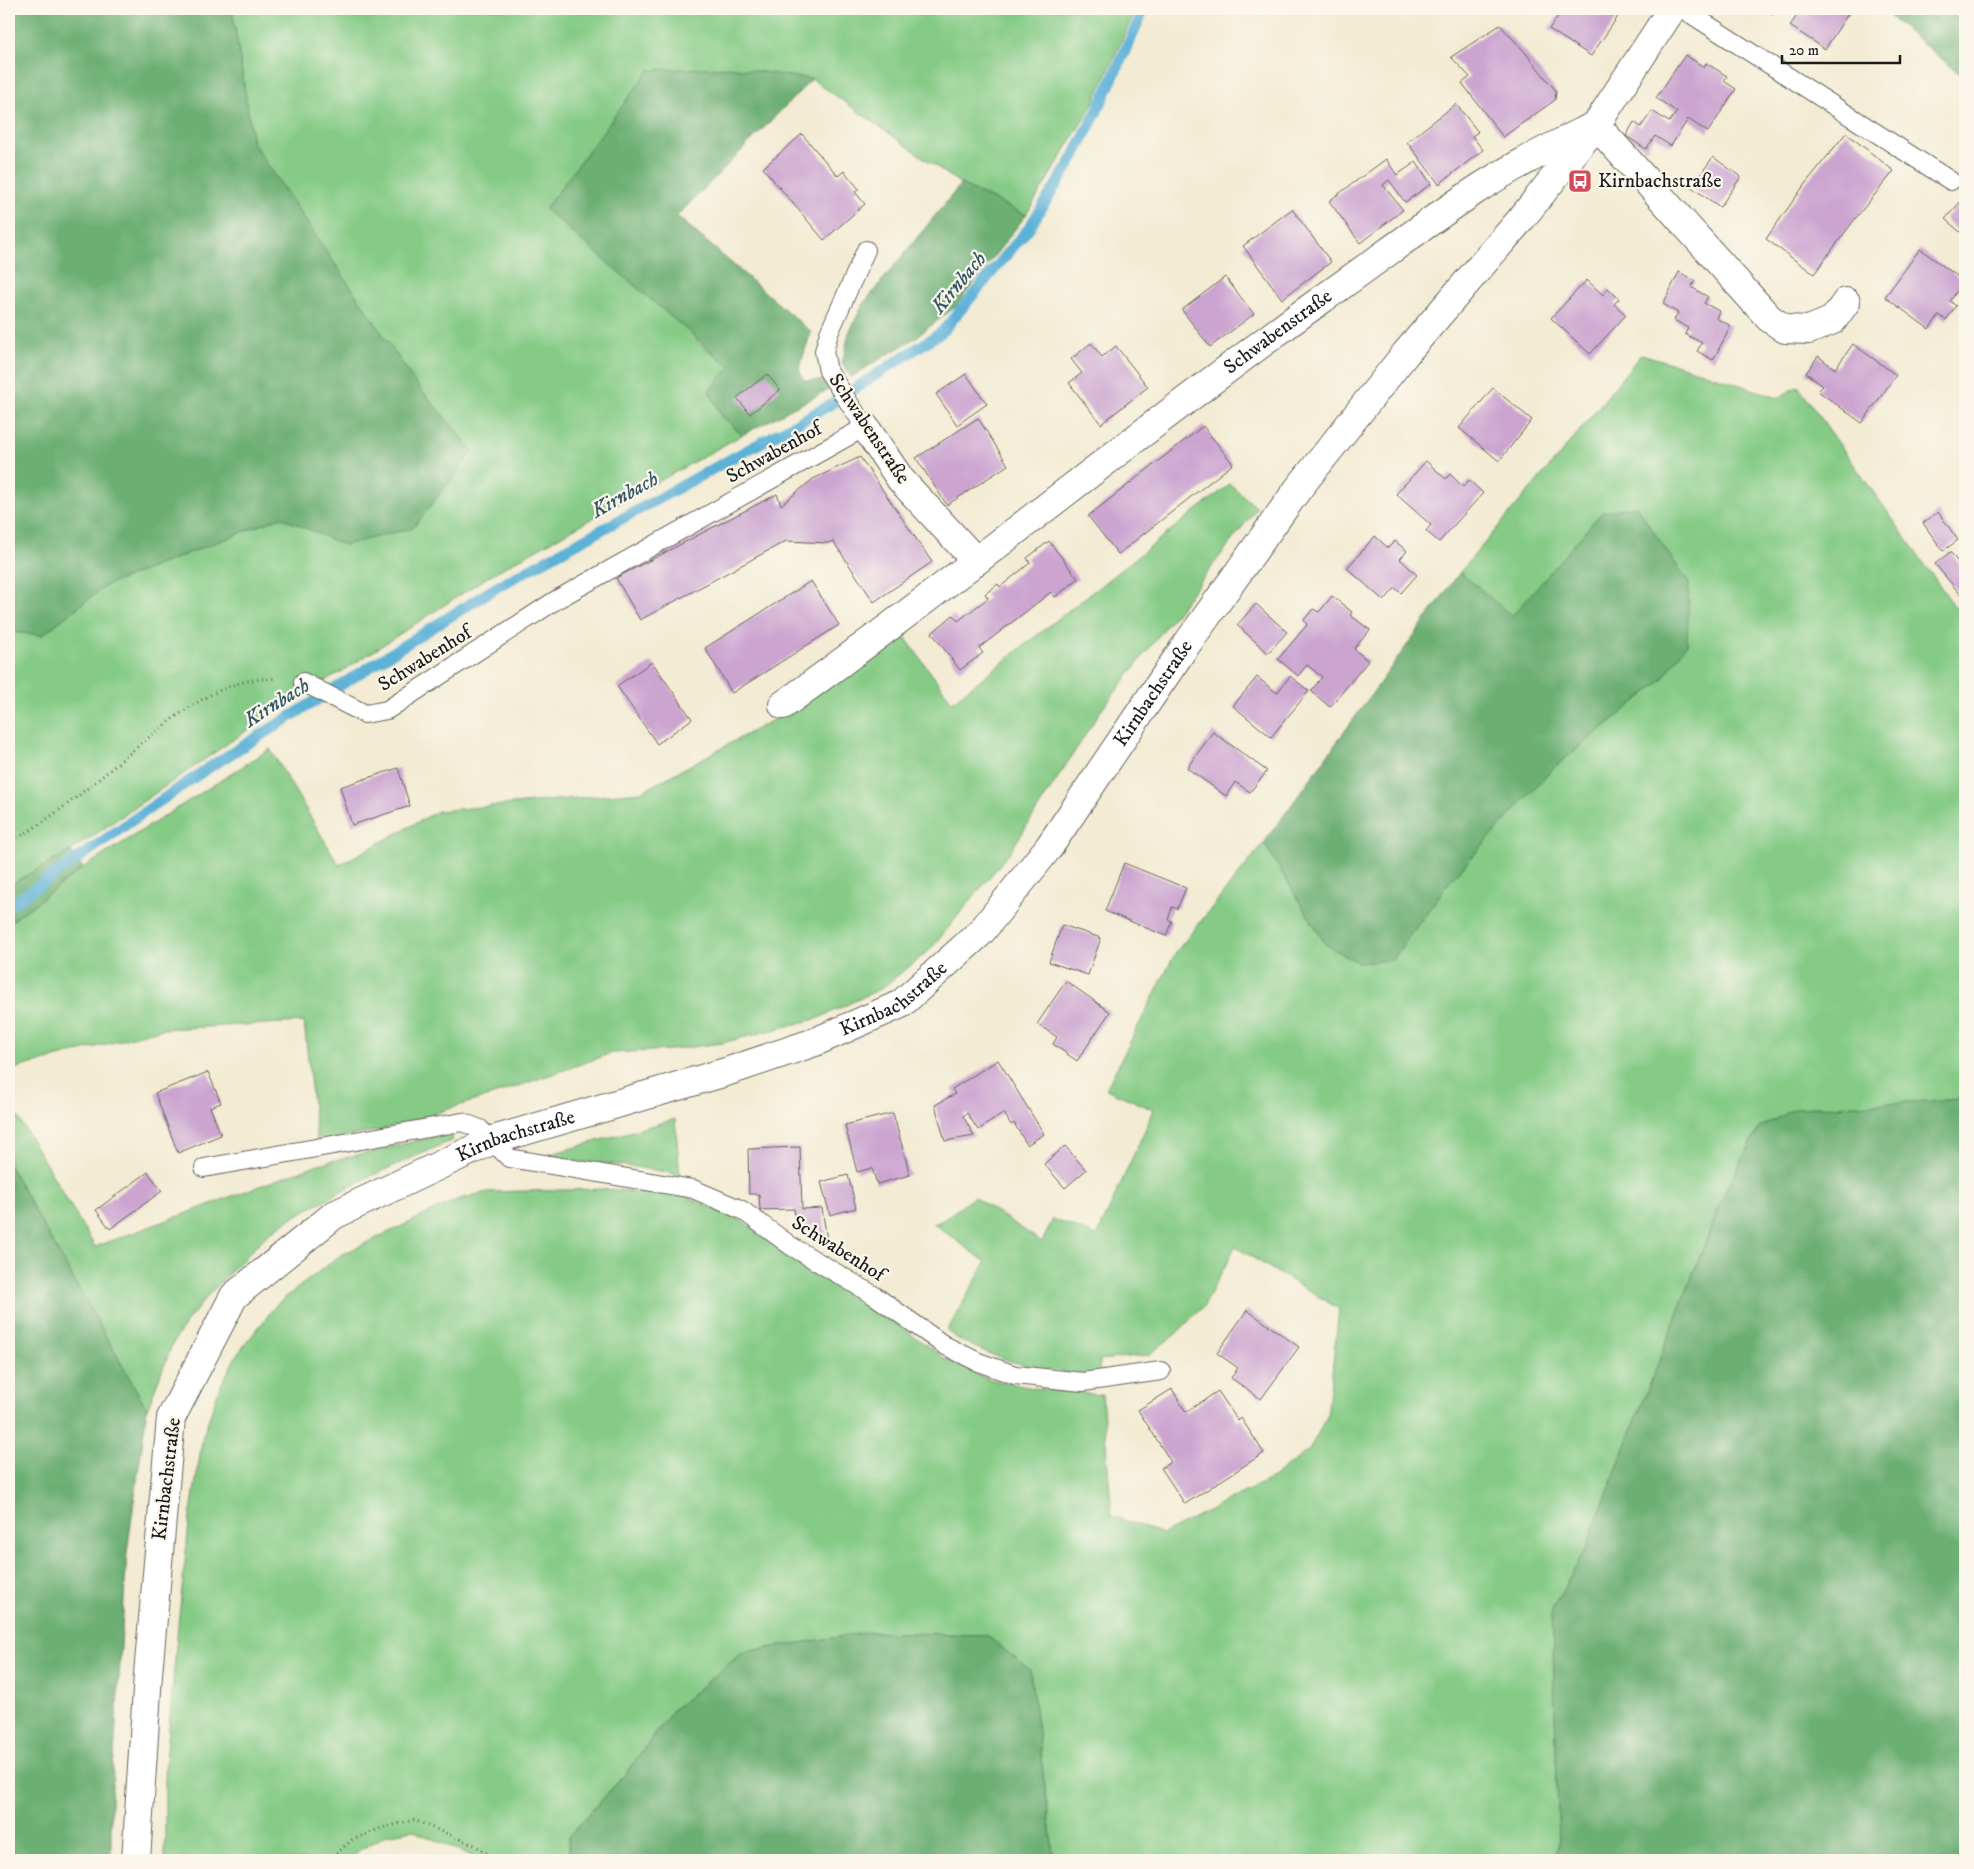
<svg xmlns="http://www.w3.org/2000/svg" width="1974" height="1869" font-family="'IM FELL DW Pica',serif">
<rect width="100%" height="100%" fill="#fbf7ec"/>
<filter id="ink" filterUnits="userSpaceOnUse"><feTurbulence type="fractalNoise" baseFrequency=".02" numOctaves="2"/><feDisplacementMap in="SourceGraphic" scale="10" xChannelSelector="R" yChannelSelector="G"/><feConvolveMatrix kernelMatrix="1 2 1 2 8 2 1 2 1" color-interpolation-filters="sRGB"/></filter>
<filter id="wash" filterUnits="userSpaceOnUse"><feTurbulence type="fractalNoise" baseFrequency=".0096" numOctaves="4" result="noise"/><feDisplacementMap in="SourceGraphic" scale="20" xChannelSelector="R" yChannelSelector="G"/><feGaussianBlur stdDeviation="1.12" result="paint"/><feColorMatrix in="noise" values="0 0 0 0 0 0 0 0 0 0 0 0 0 0 0 0 0 1.4 0 .05"/><feComposite in="paint" operator="in"/></filter>
<g filter="url(#wash)">
<rect width="100%" height="100%" fill="#f3ebd3"/>
<!-- green -->
<path fill="#85cb86" stroke="#507451" d="M232 9H1136L1094 102 1026 215 961 184 812 79 649 70 697 341 730 367 721 415 742 435 492 574 343 671 297 696 71 851 9 885V632L42 635 105 586 281 517 344 545 473 451 417 385 253 143Z
M1641 354 1702 372 1778 398 1798 386 1955 607 1965 598V1099L1797 1108 1759 1128 1725 1192 1585 1550 1552 1610 1559 1847 1555 1860H1054L1030 1670 986 1635 870 1632 743 1652 674 1709 625 1774 569 1836V1860H481L412 1830 386 1835 360 1850 350 1860H165V1774L178 1625 189 1524 203 1436 219 1389 236 1356 277 1304 339 1256 456 1200 487 1192 604 1189 682 1195 742 1221 843 1285 947 1360 988 1379 1033 1388 1102 1395 1112 1516 1163 1534 1272 1478 1309 1450 1327 1417 1339 1309 1235 1247 1204 1306 1176 1334 1148 1355 1099 1360 1100 1375C1057 1373 1017 1367 977 1348 966 1343 956 1339 947 1331L986 1262 934 1224 943 1220 974 1197 1042 1242 1053 1219 1097 1236 1154 1110 1106 1089 1176 952 1264 843 1326 945 1392 960 1449 882 1552 769 1661 681 1602 512 1512 617 1460 572 1578 433Z
M1230 484 1257 508 1100 712 1010 852 930 950 882 988 819 1018 722 1043 669 1050 612 1053 493 1095 381 1130 317 1142 304 1022 163 1029 9 1070V923L83 868 270 749 339 865 438 811 641 792 784 714 902 633 952 702Z
M9 1102 95 1247 319 1164 450 1133 453 1140 366 1178 293 1217 267 1235 209 1294 185 1324 172 1345 147 1409 9 1165Z
M675 1119 680 1175C638 1166 597 1162 555 1160L551 1154Z"/>
<!-- forest -->
<path fill="#6caf73" stroke="#446648" d="M9 9H232L253 143 417 385 473 451 413 528 344 545 281 517 105 586 42 635 9 632Z
M1881 9H1965V78Z
M729 67 812 79 677 216 811 332 799 369 804 380 821 381 826 377 833 387 742 435 721 415 709 391 730 367 545 209 649 70Z
M961 184 1026 215 955 307 915 338 851 377 842 364 849 333 863 304Z
M1636 506 1689 583 1687 644 1661 681 1552 769 1449 882 1392 960 1359 963 1326 945 1264 843 1460 572 1512 616 1602 512Z
M71 851 83 868 9 923V885Z
M1965 1099V1860H1555L1559 1847 1552 1610 1585 1550 1725 1192 1759 1128 1797 1108Z
M9 1165 147 1409 127 1553 111 1802V1860H9Z
M870 1632 986 1635 1030 1670 1054 1860H569V1836L625 1774 674 1709 743 1652Z"/>
<g fill="none" stroke-linecap="round" stroke-linejoin="round">
<!-- stream -->
<path stroke="#5bb1d7" stroke-width="11" d="M9 906 202 772 497 587 828 406 942 332 1029 228 1072 160 1104 97 1144 9"/>
</g>
<g id="blocks">
<!-- building -->
<path fill="#cba4d0" d="M1563 9H1623L1591 56 1549 29Z
M1765 9H1776L1773 14Z
M1801 9H1849L1850 11 1825 49 1790 26Z
M1500 25 1524 51 1556 91 1555 100 1503 137 1462 83 1470 77 1451 57Z
M1685 55 1704 67 1706 63 1727 76 1724 81 1736 89 1708 132 1688 119 1671 146 1655 136 1646 149 1626 136 1634 122 1641 127 1652 111 1669 122 1677 112 1656 98Z
M1456 104 1478 132 1472 136 1483 150 1439 184 1407 142Z
M1846 133 1894 171 1855 219 1814 274 1766 239 1805 184Z
M802 134 838 176 844 171 859 189 855 192 865 204 824 240 763 168Z
M1713 157 1741 177 1720 207 1691 187Z
M1386 159 1397 175 1416 162 1431 184 1405 202 1389 180 1383 185 1403 210 1360 243 1329 201Z
M1965 197V236L1945 219Z
M1292 209 1331 262 1282 299 1243 246Z
M1920 249 1964 281 1950 301 1956 306 1946 320 1939 315 1929 329 1885 297Z
M1679 272 1695 281 1691 287 1708 297 1704 303 1719 311 1716 318 1731 326 1713 360 1697 351 1702 343 1685 334 1688 328 1674 320 1678 313 1663 304Z
M1225 277 1254 314 1210 347 1182 310Z
M1587 280 1603 295 1608 288 1619 299 1614 304 1626 315 1590 354 1551 318Z
M1091 343 1102 357 1116 346 1148 387 1101 424 1069 383 1082 373 1071 359Z
M1853 344 1896 375 1862 423 1818 391 1823 386 1806 373 1818 356 1835 369Z
M767 374 780 390 750 414 737 398Z
M966 374 987 404 957 425 936 394Z
M1493 388 1532 420 1499 461 1459 428Z
M978 418 1008 465 947 505 916 458Z
M1203 426 1233 464 1118 554 1088 516Z
M860 457 932 562 874 602 833 541 828 543 786 541 640 620 616 578 777 494 781 505 813 479Z
M1426 461 1446 479 1450 474 1463 487 1469 480 1483 493 1439 542 1426 531 1431 525 1396 494Z
M1938 512 1958 540 1943 551 1923 523Z
M1375 536 1388 548 1395 541 1407 551 1400 559 1417 575 1401 593 1395 588 1384 601 1347 568Z
M1049 541 1078 579 1055 597 1051 592 979 648 983 653 960 670 932 633 953 615 958 621 988 598 985 594 998 584 1000 587 1030 563 1027 558Z
M1950 552 1965 571V589L1960 594 1935 564Z
M811 581 839 625 732 693 705 648Z
M1332 596 1352 612 1350 615 1370 630 1354 649 1368 661 1330 707 1311 691 1322 677 1307 665 1298 676 1278 659 1307 625 1304 620 1313 609 1319 612Z
M1256 604 1287 632 1268 653 1237 625Z
M652 662 692 719 657 744 617 686Z
M1290 676 1309 691 1271 737 1233 706 1257 677 1277 693Z
M1213 732 1267 771 1250 792 1235 782 1226 796 1187 768Z
M398 768 410 806 352 825 340 787Z
M1124 863 1186 888 1177 909 1172 907 1168 920 1172 921 1166 936 1105 911Z
M1062 925 1101 938 1088 975 1049 962Z
M1066 981 1110 1012 1077 1061 1053 1044 1057 1037 1037 1024Z
M998 1060 1044 1134 1027 1145 1014 1123 1011 1125 1004 1113 978 1130 967 1113 963 1116 974 1136 945 1141 935 1105 955 1094 952 1089Z
M208 1072 221 1103 210 1107 221 1135 178 1153 155 1093Z
M893 1113 910 1175 877 1184 872 1168 857 1172 845 1125Z
M1065 1146 1086 1170 1065 1188 1044 1164Z
M800 1147 802 1209 822 1208 827 1240 797 1231 794 1209 760 1210 759 1194H749L748 1149Z
M148 1172 162 1191 110 1229 96 1210Z
M848 1175 856 1208 830 1215 821 1182Z
M1247 1310 1299 1347 1261 1399 1231 1378 1238 1368 1217 1353Z
M1172 1389 1186 1412 1218 1391 1238 1421 1241 1418 1264 1453 1185 1504 1161 1468 1171 1462 1138 1410Z"/>
</g>
</g>
<g filter="url(#ink)">
<use href="#blocks" fill-opacity="0" stroke="#67645c" stroke-width="1"/>
<g fill="none" stroke-linecap="round" stroke-linejoin="round">
<!-- service casing -->
<g stroke="#67645c" stroke-width="20">
<path id="service" d="M1683 9 1951 181
M303 682 365 714 387 710 556 600 865 427 828 371 824 351 829 333 866 250
M204 1168 462 1122 480 1129 509 1158 693 1189 742 1210 791 1246 875 1296 944 1345 978 1362 1015 1375 1083 1382 1161 1371"/>
</g>
<!-- minor casing -->
<g stroke="#67645c" stroke-width="30">
<g id="minor">
<path d="M865 427 901 480 976 561"/>
<path id="s1" d="M783 705C966 574 1139 431 1321 300 1372 264 1421 227 1473 192 1512 166 1554 146 1596 125L1769 318 1785 329 1809 330 1833 320 1846 302"/>
</g>
</g>
<!-- secondary casing -->
<g stroke="#67645c" stroke-width="30">
<g id="secondary">
<path id="s2" d="M136 1860 148 1674 171 1418 234 1296 334 1215 493 1140 726 1072 815 1042 901 1004 981 932 1049 847 1184 648 1298 489 1406 353 1522 218 1596 125 1672 9"/>
</g>
</g>
<!-- path -->
<path stroke="#67645c" stroke-width="3" stroke-dasharray="1 4" stroke-linecap="butt" d="M9 843C43 824 75 799 105 774 149 738 214 674 275 679
M329 1860 352 1840 381 1828 414 1820 474 1845 497 1860"/>
<!-- service -->
<use href="#service" stroke="#fff" stroke-width="18"/>
<!-- minor -->
<use href="#minor" stroke="#fff" stroke-width="28"/>
<!-- secondary -->
<use href="#secondary" stroke="#fff" stroke-width="28"/>
</g>
</g>
<!-- icons -->
<defs>
<g id="bus-square" transform="scale(1.25)"><rect x="-9" y="-9" width="18" height="18" rx="4" fill="#d1495b" stroke="#fbf7ec"/><path d="M-5-6H5V4H4V6H2V4H-2V6H-4V4H-5ZM-3.5-4V0h7V-4ZM-3.5 1.2v1.5H-2V1.2ZM2 1.2v1.5H3.5V1.2Z" fill="#fff"/></g>
</defs>
<g fill-rule="evenodd">
<use href="#bus-square" x="1580" y="181"/>
</g>
<g text-anchor="middle" dominant-baseline="central" stroke-width="4.5" stroke-linejoin="round" paint-order="stroke">
<!-- poi labels -->
<g font-size="20" fill="#1c1c1c" stroke="#fbf7ec" text-anchor="start">
<text x="1598" y="181">Kirnbachstraße</text>
</g>
<!-- street labels -->
<g font-size="20" fill="#1c1c1c" stroke="#fbf7ec">
<text stroke="none"><textPath href="#s1" startOffset="620">Schwabenstraße</textPath></text>
<text transform="translate(869 429) rotate(56)">Schwabenstraße</text>
<text transform="translate(774 453) rotate(-29)">Schwabenhof</text>
<text transform="translate(425 659) rotate(-32)">Schwabenhof</text>
<text stroke="none"><textPath href="#s2" startOffset="1718">Kirnbachstraße</textPath></text>
<text stroke="none"><textPath href="#s2" startOffset="1312">Kirnbachstraße</textPath></text>
<text stroke="none"><textPath href="#s2" startOffset="908">Kirnbachstraße</textPath></text>
<text transform="translate(838 1249) rotate(32)">Schwabenhof</text>
<text transform="translate(167 1479) rotate(-83)">Kirnbachstraße</text>
</g>
<!-- water labels -->
<g font-size="21" font-style="italic" fill="#355867" stroke="#fbf7ec">
<text transform="translate(959 283) rotate(-50)">Kirnbach</text>
<text transform="translate(625 495) rotate(-29)">Kirnbach</text>
<text transform="translate(277 703) rotate(-32)">Kirnbach</text>
</g>
</g>
<!-- margin -->
<rect width="1974" height="1869" fill="none" stroke="#fbf7ec" stroke-width="30"/>
<!-- scale -->
<path d="M1782 55v8h118v-8" fill="none" stroke="#1c1c1c" stroke-width="2.5"/>
<text x="1789" y="55" font-size="15" fill="#1c1c1c" stroke="#fbf7ec" stroke-width="4" paint-order="stroke">20 m</text>
</svg>
